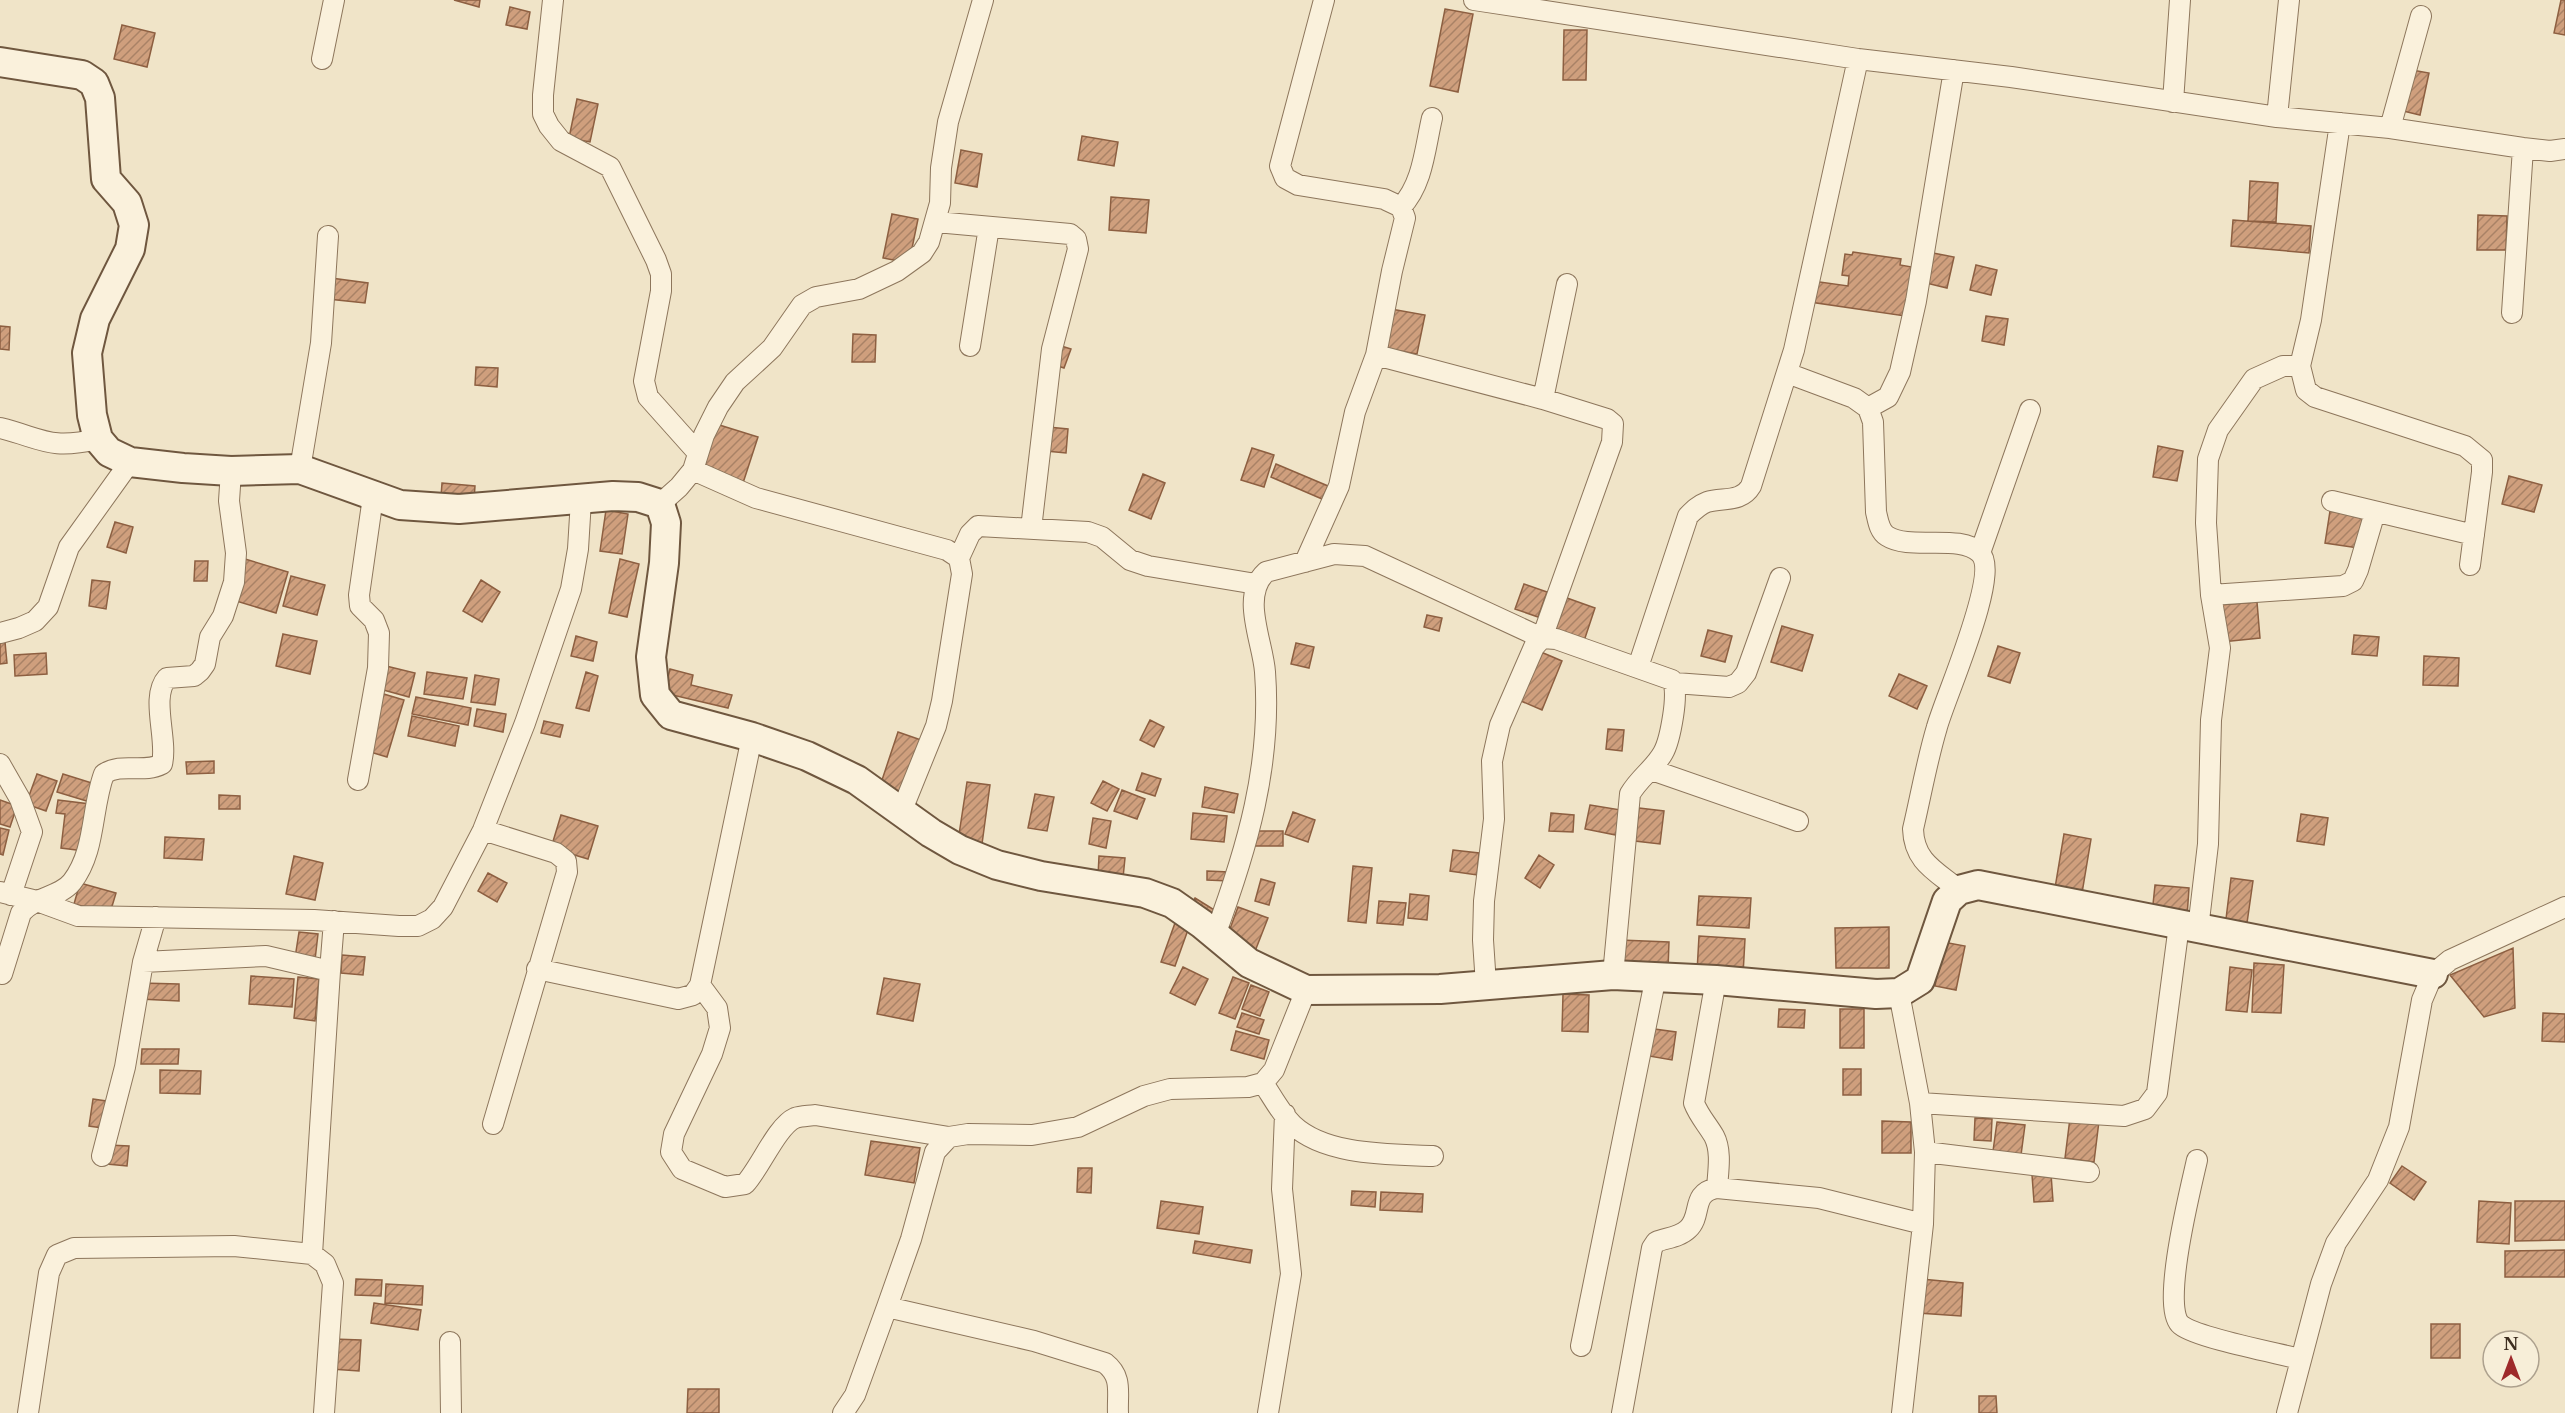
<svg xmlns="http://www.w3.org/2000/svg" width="2565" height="1413" font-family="'Libre Baskerville',serif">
<defs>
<pattern id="building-hatch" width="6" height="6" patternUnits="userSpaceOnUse" patternTransform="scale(1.5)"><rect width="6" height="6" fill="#cf9f7d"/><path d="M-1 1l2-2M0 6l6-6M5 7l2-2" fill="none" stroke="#a98266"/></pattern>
</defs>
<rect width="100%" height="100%" fill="#f0e4c8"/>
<!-- building -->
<path fill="url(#building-hatch)" stroke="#8d5f41" stroke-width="1.5" d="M454 0H480L479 7Z
M2561 0H2565V35L2554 33Z
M510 7 530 12 527 29 506 25Z
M1445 9 1473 14 1458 92 1430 86Z
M122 25 155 33 147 67 114 59Z
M1564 30H1587L1586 80H1563Z
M2412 70 2429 73 2420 115 2403 111Z
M577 99 598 104 590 142 569 138Z
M1082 136 1118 142 1114 166 1078 160Z
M961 150 982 154 977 187 955 183Z
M2250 181 2278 183 2276 222 2248 221Z
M1111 197 1149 200 1146 233 1109 230Z
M892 214 918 219 909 263 883 258Z
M2478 215 2507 216 2506 250H2477Z
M2233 220 2311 226 2309 253 2231 246Z
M1853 252 1901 259 1900 265 1912 267 1905 316 1810 302 1813 281 1848 286 1849 276 1842 275 1845 254 1852 255Z
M1933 253 1954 257 1947 288 1926 283Z
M1976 265 1997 270 1991 295 1970 290Z
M331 278 368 283 365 303 328 299Z
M1391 309 1425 315 1417 354 1384 348Z
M1986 316 2008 319 2004 345 1982 341Z
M0 326 10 327 9 350 0 349Z
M853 334 876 335 875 362H852Z
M1058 345 1071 349 1064 368 1052 364Z
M476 367 498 368 497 387 475 385Z
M713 423 758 437 743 483 698 469Z
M1048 427 1068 429 1066 453 1046 451Z
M2158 446 2183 451 2177 481 2153 477Z
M1252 448 1274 455 1264 487 1241 480Z
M1276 464 1328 486 1322 499 1271 477Z
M1143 474 1165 483 1151 519 1129 510Z
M2509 476 2542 485 2534 512 2502 504Z
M442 483 475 486 474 500 441 497Z
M606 510 628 514 622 554 600 551Z
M2330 511 2363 516 2358 548 2325 543Z
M115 522 133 527 126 553 107 547Z
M245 559 288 572 276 613 233 600Z
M620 559 639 564 627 617 609 613Z
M195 561H208L207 581H194Z
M291 576 325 585 317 615 283 606Z
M92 580 110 582 106 609 89 606Z
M481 580 500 592 482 622 463 611Z
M1524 584 1547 592 1538 617 1515 609Z
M1567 598 1595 608 1584 641 1555 631Z
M2257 602 2260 638 2222 642 2219 605Z
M1427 615 1442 618 1439 631 1424 627Z
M1782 626 1813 635 1802 671 1771 662Z
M1708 630 1732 636 1725 662 1701 656Z
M283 634 317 641 310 674 276 666Z
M2354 635 2379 637 2377 656 2352 654Z
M576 636 597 642 593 661 571 656Z
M0 642H5L7 663 0 664Z
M1296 643 1314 647 1309 668 1291 664Z
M1998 646 2020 653 2010 683 1988 676Z
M1541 652 1562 661 1542 710 1521 701Z
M46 653 47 674 15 676 14 655Z
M2424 656 2459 658 2458 686 2423 685Z
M382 665 415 673 409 697 376 688Z
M670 669 693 675 691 685 732 695 728 708 664 693Z
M427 672 467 678 463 699 424 694Z
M586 672 598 676 589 711 576 708Z
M1899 674 1927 686 1917 709 1889 696Z
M475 675 499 679 495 705 471 702Z
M377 692 404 700 387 757 367 751Z
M416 697 471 708 468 725 412 714Z
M477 709 506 714 503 732 474 726Z
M412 716 459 726 455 746 408 736Z
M1150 720 1164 727 1154 747 1140 740Z
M544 721 563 725 560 737 541 733Z
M1608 729 1624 730 1622 751 1606 749Z
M898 732 921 740 901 800 878 792Z
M214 761V773L187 774 186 762Z
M1142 773 1161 779 1155 796 1136 790Z
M37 774 57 781 46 811 26 804Z
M63 774 95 784 90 802 57 792Z
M1103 781 1119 789 1107 811 1091 803Z
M967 782 990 785 982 844 958 841Z
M1205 787 1238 794 1234 813 1202 807Z
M1122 790 1145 799 1137 819 1114 811Z
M1035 794 1054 797 1047 831 1028 828Z
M219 795 240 796V809H219Z
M0 800 17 806 10 827 0 824Z
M58 800 90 804 84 851 61 848 65 814 56 813Z
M1590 805 1621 810 1616 835 1585 829Z
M1639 808 1664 811 1660 844 1635 841Z
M1293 812 1315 820 1308 842 1285 834Z
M1193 813 1227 816 1224 842 1191 839Z
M1551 813 1574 815 1573 832 1549 831Z
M2301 814 2328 818 2324 845 2297 841Z
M561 815 598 826 588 859 551 848Z
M1093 818 1111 821 1106 848 1089 844Z
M0 828 9 830 3 855 0 854Z
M1249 831H1283V846H1249Z
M2064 834 2091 839 2081 899 2054 894Z
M165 837 204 839 202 860 164 858Z
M1453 850 1479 853 1477 875 1450 871Z
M1539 855 1554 865 1540 888 1525 878Z
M294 856 323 863 315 900 286 894Z
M1099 856 1125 858 1123 878 1098 876Z
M1353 866 1372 868 1366 923 1348 921Z
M1207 871 1229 872V881L1207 880Z
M488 873 507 883 497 902 478 891Z
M2231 878 2253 881 2246 930 2225 927Z
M1261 879 1275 883 1269 905 1255 901Z
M80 883 116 893 110 913 74 904Z
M2155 885 2189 888 2187 917 2152 914Z
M1410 894 1429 896 1427 920 1408 918Z
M1699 896 1751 898 1749 928 1697 925Z
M1195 898 1216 911 1209 923 1188 909Z
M1379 901 1406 903 1403 925 1377 923Z
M1238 907 1268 918 1252 959 1227 937Z
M1175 923 1189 927 1175 966 1161 962Z
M1889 927V968H1836L1835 928Z
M299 932 318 934 315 960 295 958Z
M1699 936 1745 939 1743 975 1697 972Z
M1620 940 1669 942 1668 969 1618 966Z
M1943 942 1965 946 1956 990 1935 986Z
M2513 948 2515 1008 2484 1017 2450 975Z
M342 955 365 957 363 975 341 973Z
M2254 963 2284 965 2281 1013 2252 1012Z
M1183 967 1208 979 1195 1005 1170 993Z
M2230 967 2252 970 2247 1012 2226 1010Z
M251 976 294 979 292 1007 249 1004Z
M298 977 319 979 315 1021 294 1018Z
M1233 977 1249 983 1235 1019 1219 1013Z
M884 978 920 984 913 1021 877 1014Z
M140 983 179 984V1001L140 999Z
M1251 985 1269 992 1260 1016 1242 1009Z
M1563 994 1589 995 1588 1032 1562 1031Z
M1779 1009 1805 1010 1804 1028 1778 1027Z
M1840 1009H1864V1048H1840Z
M1242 1013 1264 1020 1259 1034 1237 1027Z
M2543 1013 2565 1014V1042L2542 1041Z
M1647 1028 1676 1032 1672 1060 1643 1055Z
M1236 1031 1269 1040 1264 1059 1231 1050Z
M142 1049H179L178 1064H141Z
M1843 1069H1861V1095H1843Z
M160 1070 201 1071 200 1094 160 1093Z
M93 1099 106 1101 102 1128 89 1126Z
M1975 1118 1992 1119 1991 1141 1974 1140Z
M2070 1118 2099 1121 2094 1162 2065 1158Z
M1882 1121 1911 1122V1153H1882Z
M1997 1122 2025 1125 2021 1155 1993 1151Z
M871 1141 920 1148 914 1183 865 1175Z
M108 1145 129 1146 127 1166 107 1164Z
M2402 1166 2426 1182 2414 1200 2390 1183Z
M1078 1168H1092L1091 1193 1077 1192Z
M2051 1174 2053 1201 2034 1202 2032 1175Z
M1352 1191 1376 1192 1375 1207 1351 1205Z
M1381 1192 1423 1194 1422 1212 1380 1210Z
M1161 1201 1203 1207 1199 1234 1157 1228Z
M2479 1201 2511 1203 2509 1244 2477 1242Z
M2515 1201H2565V1240L2515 1241Z
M1195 1241 1252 1250 1250 1263 1193 1253Z
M2565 1250V1277H2505V1251Z
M356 1279 382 1280 381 1296 355 1295Z
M1921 1279 1963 1283 1961 1316 1918 1313Z
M386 1284 423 1286 422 1305 385 1303Z
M374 1303 421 1310 418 1330 371 1323Z
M2431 1324H2460V1358H2431Z
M333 1339 361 1340 359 1371 331 1369Z
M688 1389H719V1413H687Z
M1979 1396H1996L1997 1413H1979Z"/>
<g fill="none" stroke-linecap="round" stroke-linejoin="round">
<!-- street casing -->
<g stroke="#8d765c" stroke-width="22">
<path id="street" d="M553 0 543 95V114L549 126 561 141 610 167 656 260 661 274V291L644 381 648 397 698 453
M1474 0 1858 59 2011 77 2277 117 2390 128 2523 148 2550 151 2565 149
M322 59 334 0
M2173 102 2180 0
M2277 117 2289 0
M2340 123 2311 320 2300 366 2306 390 2315 397 2465 446 2482 460V472L2470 565
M2390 128 2421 16
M1401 207C1423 184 1425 148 1432 118
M936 222 1070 234 1076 239 1078 249 1052 349 1031 529
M2512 313 2523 148
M970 346 989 227
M1787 373 1854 398 1868 408 1873 422 1876 512C1878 520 1879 531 1887 536 1910 551 1960 533 1980 553 2001 574 1945 697 1937 727 1927 760 1921 795 1913 829 1914 862 1936 871 1959 890
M1543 399 1567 284
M1868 408 1888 397 1900 372 1916 301 1954 70
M0 428C44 439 49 450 98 439
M300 469 321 343 328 236
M693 470 756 498 947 550 959 558 962 574 942 701 936 726 902 810
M2332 501 2474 535
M660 504 679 487 693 470 704 435 718 407 735 382 772 348 802 305 816 297 859 289 897 271 922 253 929 242 940 203 941 168 948 122 983 0
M1980 553 2030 410
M959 558 970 534 978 526 1088 532 1102 537 1130 560 1148 566 1256 584
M1305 562 1339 486 1355 412 1376 355 1392 271 1405 218 1401 207 1384 199 1298 185 1285 178 1280 166 1324 0
M2211 595 2343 586 2353 581 2358 570 2375 512
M0 633 19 628 35 621 48 607 69 547 130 462
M1638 667 1688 516C1694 510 1699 505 1707 502 1723 497 1741 503 1751 486L1794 350 1858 59
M1675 683 1729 687 1738 683 1746 673 1780 578
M0 764 20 799 32 832 11 895
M1652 770 1798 821
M358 780 378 668 379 633 374 620 360 606 359 595 373 497
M483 830 556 853 566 861 567 872 493 1124
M0 892 37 901 78 916 314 920 399 926H418L432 919 443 907 483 830 525 723 571 589 578 549 581 500
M2198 929 2208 844 2211 720 2220 648 2211 595 2206 523 2208 459 2218 430 2254 379 2283 366H2300
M1215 935C1247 849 1272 765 1265 672 1263 642 1240 596 1266 572L1334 554 1365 556 1542 638 1612 442 1613 424 1607 419 1543 399 1376 355
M143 962 266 956 330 971 334 921
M537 969 678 999 693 995 700 985 752 737
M2 974 21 913C35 896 59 898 72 882 96 851 91 809 104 774 122 762 143 774 162 764 168 739 150 697 167 678L194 676 200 671 205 664 210 637 223 616 234 582 236 553 229 501 231 471
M1716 980 1694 1103C1699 1116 1707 1124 1714 1136 1722 1151 1718 1172 1717 1188
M700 985 717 1008 720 1028 712 1054 674 1134 671 1152 682 1169 725 1187 745 1184C760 1168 777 1126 795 1118 801 1116 809 1116 815 1115L949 1137
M1486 985 1483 940 1484 901 1494 819 1492 761 1500 725 1534 647 1542 638 1556 639 1672 680C1680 690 1670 741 1663 753 1654 769 1639 778 1630 794L1613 975
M1899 993 1920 1103 1925 1152 1923 1224 1902 1413
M1263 1083C1272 1096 1281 1114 1293 1125 1326 1156 1390 1154 1433 1156
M1920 1103 2124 1116 2145 1109 2157 1093 2179 925
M1925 1152 2089 1172
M102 1156 125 1067 143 962 156 917
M2197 1160C2191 1187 2160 1309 2181 1325 2197 1338 2277 1353 2300 1359
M312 1254 330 971
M887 1307 1034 1341 1105 1363C1123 1377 1117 1393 1118 1413
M450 1342 451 1413
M1581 1346 1656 976
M28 1413 49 1273 57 1255 74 1248 234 1246 312 1254 325 1264 333 1283 324 1413
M843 1413 855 1395 887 1307 911 1239 935 1152 949 1137 968 1134 1032 1135 1078 1127 1144 1096 1170 1089 1248 1087 1263 1083 1274 1070 1306 990
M1268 1413 1291 1274 1282 1189 1285 1114
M1622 1413 1652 1248 1656 1242C1666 1238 1680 1237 1688 1229 1703 1215 1690 1193 1717 1188L1819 1198 1923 1224
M2287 1413 2321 1284 2336 1243 2378 1180 2399 1127 2422 1000 2433 974 2450 960 2565 907"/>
</g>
<!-- secondary casing -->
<g stroke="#6f573f" stroke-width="32">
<path id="secondary" d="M0 62 82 75 94 83 100 98 106 179 127 203 134 225 130 249 95 319 87 353 92 415 98 439 109 452 130 462 183 468 231 471 300 469 400 505 459 509 613 496 638 497 660 504 666 523 664 563 651 657 655 695 671 715 752 737 807 756 857 780 931 833 960 850 997 865 1041 876 1145 893 1172 903 1202 924 1249 963 1306 990 1440 989 1613 975 1716 980 1876 994 1899 993 1920 980 1947 901 1959 890 1978 885 2433 974"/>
</g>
<!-- street -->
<use href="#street" stroke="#faf1dc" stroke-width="20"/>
<!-- secondary -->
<use href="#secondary" stroke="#faf1dc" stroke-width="28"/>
</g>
<!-- north arrow -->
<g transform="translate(2511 1359)"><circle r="28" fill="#f7eed8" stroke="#ada18e" stroke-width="1.5"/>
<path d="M0-4.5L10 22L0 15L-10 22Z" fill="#9e2a2b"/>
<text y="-9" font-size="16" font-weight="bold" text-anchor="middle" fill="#3d2e20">N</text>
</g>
</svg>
